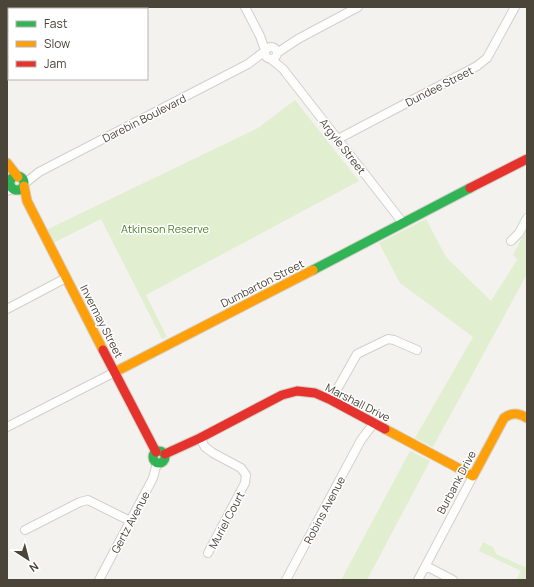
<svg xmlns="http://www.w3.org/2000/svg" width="534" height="587" font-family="Manrope,sans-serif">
<rect width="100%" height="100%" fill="#f4f2ee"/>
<!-- green -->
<path fill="#e1eecf" d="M295 100 359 181 146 295 167 337 162 339 101 219 53 243 46 230 258 128Z
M426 219 446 257 491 301 517 260V259L513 255 527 228V274L433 447 415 438 473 337 400 283 379 243Z
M410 451 430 461 367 580H341Z
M483 542 493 547 496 554 527 568V580H516L521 571 479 551Z"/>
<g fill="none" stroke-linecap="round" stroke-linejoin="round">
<!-- street casing -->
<g stroke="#d2d0cb" stroke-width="10">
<path id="street" d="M245 7 260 36 265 50
M120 9 124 7
M265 53a6 6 0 1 1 12 0a6 6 0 1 1-12 0Z
M277 53 298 39 358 7
M271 59 283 69 403 223
M7 68 9 67
M338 139 477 66 487 58 515 7
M24 184 39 172 248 64 265 51
M7 191 13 189
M511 241 519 233 527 218
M7 309 66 278
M331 400 357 354 388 339 394 340 417 350
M7 427 115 372
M200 438 205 447 213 453 241 468 246 475 245 483 208 553
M25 530 80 502 88 500 130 521
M426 566 453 580
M99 580 153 478 157 463
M286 580 361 440 374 423
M418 580 473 476"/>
</g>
<!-- fast casing -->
<g stroke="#d3cfc5" stroke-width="11">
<path id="fast" d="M10 183a7 7 0 1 1 14 0a7 7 0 1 1-14 0Z
M313 270 470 188
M153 457a6 6 0 1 1 12 0a6 6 0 1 1-12 0Z"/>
</g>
<!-- slow casing -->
<g stroke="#d3cfc5" stroke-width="11">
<path id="slow" d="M7 163 18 177
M24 186 27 201 103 350
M115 372 313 270
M385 429 473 476 504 418C512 412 519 413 527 418"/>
</g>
<!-- jam casing -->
<g stroke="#d3cfc5" stroke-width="11">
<path id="jam" d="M470 188 527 159
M103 350 156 452
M165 454 200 438 282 395 297 391 315 393 331 400 385 429"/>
</g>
<!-- street -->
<use href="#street" stroke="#fdfdfc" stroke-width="8"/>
<!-- fast -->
<use href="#fast" stroke="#30b455" stroke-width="9"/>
<!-- slow -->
<use href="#slow" stroke="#ff9f0a" stroke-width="9"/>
<!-- jam -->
<use href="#jam" stroke="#e5322d" stroke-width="9"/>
</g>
<g text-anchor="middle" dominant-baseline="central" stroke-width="3" stroke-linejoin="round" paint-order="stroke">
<!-- street labels -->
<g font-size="11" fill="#4b4439" stroke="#fff">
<text transform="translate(439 86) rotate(-27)">Dundee Street</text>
<text transform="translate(144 118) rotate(-27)">Darebin Boulevard</text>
<text transform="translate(343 146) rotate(52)">Argyle Street</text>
<text transform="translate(262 283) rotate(-27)">Dumbarton Street</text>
<text transform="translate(102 321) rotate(63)">Invermay Street</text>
<text transform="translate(358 402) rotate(27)">Marshall Drive</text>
<text transform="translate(456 482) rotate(-62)">Burbank Drive</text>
<text transform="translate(324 510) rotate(-62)">Robins Avenue</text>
<text transform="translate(226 520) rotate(-62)">Muriel Court</text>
<text transform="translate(130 522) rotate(-62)">Gertz Avenue</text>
</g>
<!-- park labels -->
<g font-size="11" fill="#4a7f2a" stroke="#fff">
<text x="165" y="228">Atkinson Reserve</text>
</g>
</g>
<!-- border -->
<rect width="534" height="587" fill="none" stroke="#4b4439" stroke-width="16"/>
<!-- legend -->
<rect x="8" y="8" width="140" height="72" fill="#ffffff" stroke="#b7b4b0"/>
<rect x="16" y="21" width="20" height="6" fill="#30b455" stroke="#b7b4b0"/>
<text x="44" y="28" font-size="12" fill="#4b4439">Fast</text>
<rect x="16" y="41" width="20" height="6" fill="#ff9f0a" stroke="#b7b4b0"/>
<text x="44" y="48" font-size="12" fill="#4b4439">Slow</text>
<rect x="16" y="61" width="20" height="6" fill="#e5322d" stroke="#b7b4b0"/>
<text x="44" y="68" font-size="12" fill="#4b4439">Jam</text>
<!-- north arrow -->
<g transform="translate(28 559) rotate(144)" stroke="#ffffff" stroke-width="3" paint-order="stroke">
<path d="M0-3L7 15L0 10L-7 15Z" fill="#4b4439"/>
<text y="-6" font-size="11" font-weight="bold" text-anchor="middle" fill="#4b4439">N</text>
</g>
</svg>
